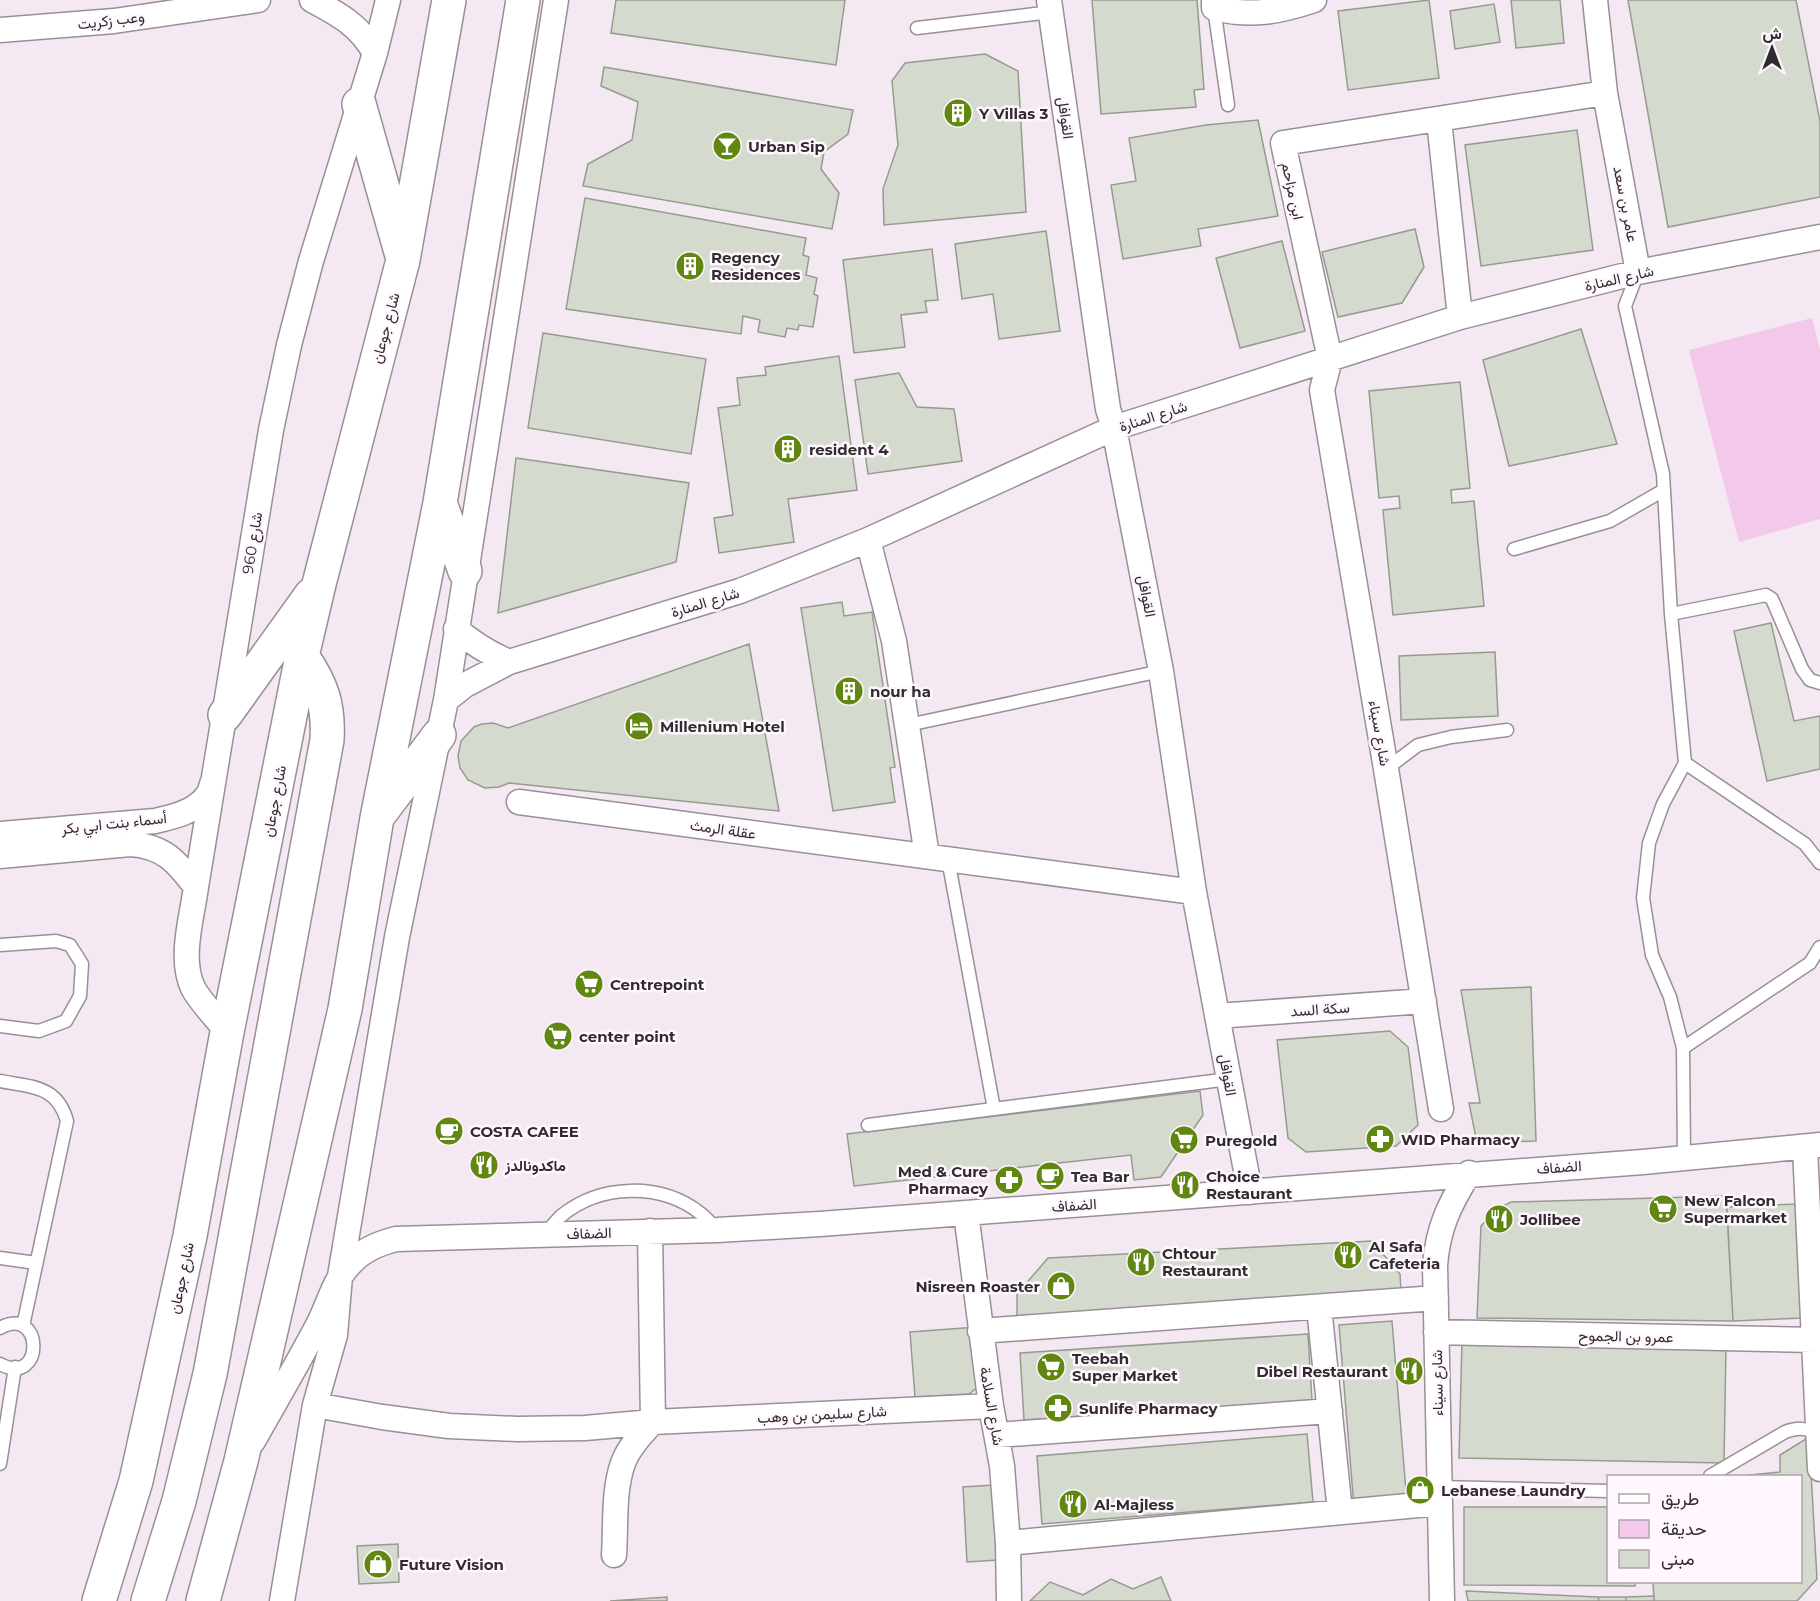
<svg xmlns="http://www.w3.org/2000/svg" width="1820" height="1601" font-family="Montserrat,Vazirmatn,sans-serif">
<rect width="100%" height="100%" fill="#f4e8f2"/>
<!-- green -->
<path fill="#f3c8ea" d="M1812 318 1820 350V519L1739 542 1689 350Z"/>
<!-- building -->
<path fill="#d4dace" stroke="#969b90" stroke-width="1.5" d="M616 0H845L836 65 611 33Z
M1092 0H1197L1204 89 1194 90 1196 107 1101 114Z
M1429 0 1439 78 1348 90 1338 11Z
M1511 0H1560L1564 43 1516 48Z
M1628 0H1796L1820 121V197L1668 227Z
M1494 4 1500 42 1455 49 1450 11Z
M985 54 1018 71 1026 212 884 225 883 189 898 145 892 81 905 63Z
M604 67 853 110 848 134 824 152 821 169 839 193 832 229 583 186 588 164 632 140 638 102 601 86Z
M1258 120 1278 216 1198 229 1201 246 1123 259 1111 185 1136 181 1129 138 1206 125Z
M1577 130 1593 250 1481 266 1465 145Z
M585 198 806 238 803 255 809 257 806 275 817 278 814 294 818 296 813 327 799 325 798 330 787 328 785 337 758 332 760 320 743 316 741 334 566 309Z
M1415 229 1424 267 1402 303 1338 317 1322 252Z
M1046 231 1060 331 999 339 993 294 962 299 955 244Z
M1282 241 1305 331 1240 348 1216 258Z
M932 249 938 300 925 301 927 312 901 315 905 347 854 353 843 260Z
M1581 329 1617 444 1509 466 1483 360Z
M543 333 706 359 691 454 528 428Z
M839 356 857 490 788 499 794 542 719 553 714 518 733 515 718 408 740 405 737 378 766 375 765 367Z
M899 373 917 407 954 409 962 461 868 474 855 380Z
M1460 382 1470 488 1451 490 1452 503 1474 501 1484 606 1393 615 1383 510 1400 508 1399 496 1379 498 1369 391Z
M516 458 689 483 676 562 498 613Z
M842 602 844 616 872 612 895 767 890 768 895 802 833 811 801 608Z
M1771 623 1794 721 1820 716V769L1767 781 1734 631Z
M749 644 779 811 509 783 499 787 485 788 468 780 460 768 458 756 461 741 474 727 482 724 493 723 508 728Z
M1495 652 1498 716 1401 720 1399 656Z
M1531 987 1536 1141 1477 1143 1469 1103H1480L1461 990Z
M1390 1031 1408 1047 1418 1125 1396 1146 1306 1152 1288 1138 1277 1040Z
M1200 1091 1203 1115 1161 1177 1134 1180 1131 1155 854 1186 847 1134Z
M1726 1196 1733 1321 1477 1318 1481 1226 1495 1210 1511 1202Z
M1798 1204 1803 1318 1733 1321 1727 1207Z
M1372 1241 1400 1274 1401 1292 1017 1316V1294L1048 1258Z
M1392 1321 1407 1503 1354 1507 1339 1325Z
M977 1327 982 1384 969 1394 915 1397 910 1332Z
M1308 1334 1312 1401 1024 1420 1020 1353Z
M1462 1340 1726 1345 1724 1463 1459 1458Z
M1307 1434 1313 1502 1042 1524 1037 1456Z
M1809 1437 1817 1579 1797 1601H1654L1653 1582H1800V1476H1750V1475L1780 1472V1455Z
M994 1485 998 1560 967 1562 963 1487Z
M1464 1507H1608V1582H1635V1586L1464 1585Z
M398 1544 399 1582 359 1584 357 1546Z
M1161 1577 1171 1601H1030L1050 1582 1083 1595 1111 1579 1133 1589Z
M1466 1591 1598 1597 1599 1601H1468Z
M1654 1596V1601H1626V1597Z
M667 1597V1601H610Z
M1598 1597H1626V1601H1599Z"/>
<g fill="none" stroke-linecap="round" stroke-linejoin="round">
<!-- service casing -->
<g stroke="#9a8f98" stroke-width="15">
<path id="service" d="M1214 8 1228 105
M917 28 1051 12
M1638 272 1625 306 1663 474 1671 614 1685 763 1663 804 1649 843 1643 898 1652 955 1670 997 1683 1048 1684 1158
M1514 549 1610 521 1664 490
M1671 614 1766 595 1772 599 1802 669 1810 680 1820 683
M908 725 1161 671
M1685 763 1805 844 1820 863
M1386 769 1418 745 1451 737 1507 730
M948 859 994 1109
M0 945 56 941 70 945 82 964 80 996 66 1021 39 1031 0 1026
M1683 1048 1810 963 1820 947
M0 1081C31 1087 57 1085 67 1121L23 1326
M868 1125 1229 1079
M546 1233C551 1227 556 1221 561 1216 600 1184 660 1182 700 1213 706 1217 711 1224 716 1229
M0 1258 36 1263
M0 1328C44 1304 45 1388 0 1364
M0 1464 15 1367
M1710 1476 1785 1432C1798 1427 1806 1428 1818 1434
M1439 1487 1608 1491"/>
</g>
<!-- minor casing -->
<g stroke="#9a8f98" stroke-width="27">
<path id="minor" d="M312 0C340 15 359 25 375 53
M1049 0 1108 409 1114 428 1161 671 1194 892 1250 1192
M1214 0V8C1251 17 1278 12 1314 0
M1595 0 1605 93 1638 272
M0 30 114 21 258 0
M1439 120 1460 317
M868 540 894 641 927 856
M456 629C472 643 488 653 509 662
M446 700 465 685 509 662 740 591 868 540 1114 428 1460 317 1638 272 1820 237
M519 802 1194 892
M0 834 155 821C172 817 195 812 206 797 209 794 211 788 212 784
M0 856 130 844C164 846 177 862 196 887
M1217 1016 1424 1001
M227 1032C217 1018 201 1003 193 988 179 958 192 918 196 887L271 430 289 345 311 261 375 53 388 0
M1441 1109 1386 769 1322 390 1330 359 1283 143 1605 93
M1805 1148 1820 1469
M966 1213 991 1406 1002 1466 1008 1543 1009 1601
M1319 1307 1340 1512
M980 1331 1436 1298
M1436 1332 1815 1340
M315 1405 382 1417 449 1426 517 1429 585 1428 653 1422 991 1406
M997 1435 1330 1411
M253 1441C275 1402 298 1363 319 1323 329 1303 335 1278 352 1262 364 1249 380 1243 396 1239L717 1230 820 1224 1643 1162 1820 1145
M1008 1543 1440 1503
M614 1555C616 1526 613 1491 623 1463 629 1447 641 1434 653 1422L650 1231
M282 1601 315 1405 335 1335 340 1276 397 937 446 700 556 0
M1442 1601 1435 1265C1438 1228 1449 1205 1469 1173"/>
</g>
<!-- primary casing -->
<g stroke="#9a8f98" stroke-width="36">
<path id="primary" d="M359 104 401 252
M440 503 465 571
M225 715 311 595
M381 812 439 735
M99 1601 136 1481 190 1236 227 1032 302 656 319 584 403 260 449 0
M148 1601 179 1501 210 1374 327 740C329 705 322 685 302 656
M203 1601 241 1461 345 1009 377 818 440 503 523 0"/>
</g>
<!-- service -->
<use href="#service" stroke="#fff" stroke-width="12"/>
<!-- minor -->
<use href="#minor" stroke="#fff" stroke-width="24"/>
<!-- primary -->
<use href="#primary" stroke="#fff" stroke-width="33"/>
</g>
<!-- icons -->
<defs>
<g id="building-disc" transform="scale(1.5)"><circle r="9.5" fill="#608710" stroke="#fff7fd"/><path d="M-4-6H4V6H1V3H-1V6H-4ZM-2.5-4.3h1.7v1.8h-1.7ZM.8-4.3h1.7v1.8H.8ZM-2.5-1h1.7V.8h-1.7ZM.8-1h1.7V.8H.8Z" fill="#fff"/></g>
<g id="bar-disc" transform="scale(1.5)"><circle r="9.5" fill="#608710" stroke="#fff7fd"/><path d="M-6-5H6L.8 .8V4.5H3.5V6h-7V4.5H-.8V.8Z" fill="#fff"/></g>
<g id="hotel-disc" transform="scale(1.5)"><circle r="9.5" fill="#608710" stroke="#fff7fd"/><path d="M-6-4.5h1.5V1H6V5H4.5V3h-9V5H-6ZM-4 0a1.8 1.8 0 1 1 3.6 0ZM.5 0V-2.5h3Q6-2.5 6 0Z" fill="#fff"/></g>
<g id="supermarket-disc" transform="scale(1.5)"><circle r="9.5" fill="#608710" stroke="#fff7fd"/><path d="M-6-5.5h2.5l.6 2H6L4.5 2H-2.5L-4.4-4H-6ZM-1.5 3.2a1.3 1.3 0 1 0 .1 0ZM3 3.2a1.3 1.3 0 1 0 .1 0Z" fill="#fff"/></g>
<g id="cafe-disc" transform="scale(1.5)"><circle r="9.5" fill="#608710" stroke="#fff7fd"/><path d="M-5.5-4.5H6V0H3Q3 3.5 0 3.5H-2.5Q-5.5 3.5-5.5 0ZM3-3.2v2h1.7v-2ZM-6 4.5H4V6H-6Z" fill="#fff"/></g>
<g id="pharmacy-disc" transform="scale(1.5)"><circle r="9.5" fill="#608710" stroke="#fff7fd"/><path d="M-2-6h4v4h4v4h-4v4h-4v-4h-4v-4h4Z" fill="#fff"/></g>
<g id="restaurant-disc" transform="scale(1.5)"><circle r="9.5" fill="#608710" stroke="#fff7fd"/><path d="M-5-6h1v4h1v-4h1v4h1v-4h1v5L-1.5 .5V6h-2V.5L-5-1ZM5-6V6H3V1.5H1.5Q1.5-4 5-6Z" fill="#fff"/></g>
<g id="shop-disc" transform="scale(1.5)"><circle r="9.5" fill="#608710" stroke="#fff7fd"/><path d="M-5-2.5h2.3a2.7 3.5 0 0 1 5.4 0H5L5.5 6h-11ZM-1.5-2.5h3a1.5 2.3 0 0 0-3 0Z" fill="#fff"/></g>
</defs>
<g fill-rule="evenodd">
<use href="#building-disc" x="958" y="113"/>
<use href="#bar-disc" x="727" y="146"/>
<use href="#building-disc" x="690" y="266"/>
<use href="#building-disc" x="788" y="449"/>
<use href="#building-disc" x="849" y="691"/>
<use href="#hotel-disc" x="639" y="726"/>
<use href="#supermarket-disc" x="589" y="984"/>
<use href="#supermarket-disc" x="558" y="1036"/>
<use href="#cafe-disc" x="449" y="1131"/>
<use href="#pharmacy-disc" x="1380" y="1139"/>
<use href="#supermarket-disc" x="1184" y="1140"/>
<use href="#restaurant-disc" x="484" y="1165"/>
<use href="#cafe-disc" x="1050" y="1176"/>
<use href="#pharmacy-disc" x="1009" y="1180"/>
<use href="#restaurant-disc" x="1185" y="1185"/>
<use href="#supermarket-disc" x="1663" y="1209"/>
<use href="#restaurant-disc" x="1499" y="1219"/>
<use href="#restaurant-disc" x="1348" y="1255"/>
<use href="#restaurant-disc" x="1141" y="1262"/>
<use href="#shop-disc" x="1061" y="1286"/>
<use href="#supermarket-disc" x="1051" y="1367"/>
<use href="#restaurant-disc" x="1409" y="1371"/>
<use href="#pharmacy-disc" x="1058" y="1408"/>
<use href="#shop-disc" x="1420" y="1490"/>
<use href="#restaurant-disc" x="1073" y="1504"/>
<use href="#shop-disc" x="378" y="1564"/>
</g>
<g text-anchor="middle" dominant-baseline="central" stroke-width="5" stroke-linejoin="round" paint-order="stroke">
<!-- street labels -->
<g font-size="15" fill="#2f2b2f" stroke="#fff7fd">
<text transform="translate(111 20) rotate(-7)">وعب زكريت</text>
<text transform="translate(1066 118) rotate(82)">القوافل</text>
<text transform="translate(1293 191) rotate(78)">ابن مزاحم</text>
<text transform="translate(1626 204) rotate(79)">عامر بن سعد</text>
<text transform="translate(1619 278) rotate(-13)">شارع المنارة</text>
<text transform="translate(385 328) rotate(-75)">شارع جوعان</text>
<text transform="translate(1153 416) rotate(-18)">شارع المنارة</text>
<text transform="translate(252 543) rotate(-81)">شارع 960</text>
<text transform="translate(1147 596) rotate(79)">القوافل</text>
<text transform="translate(705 602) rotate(-17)">شارع المنارة</text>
<text transform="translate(1380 733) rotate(80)">شارع سيناء</text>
<text transform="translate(274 801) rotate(-79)">شارع جوعان</text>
<text transform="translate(114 823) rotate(-6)">أسماء بنت ابي بكر</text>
<text transform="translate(723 829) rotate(8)">عقلة الرمث</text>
<text transform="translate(1320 1009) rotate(-4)">سكة السد</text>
<text transform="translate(1228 1075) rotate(80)">القوافل</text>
<text transform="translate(1559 1167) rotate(-4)">الضفاف</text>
<text transform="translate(1074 1205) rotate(-4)">الضفاف</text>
<text transform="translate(589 1233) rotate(-2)">الضفاف</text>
<text transform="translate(181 1278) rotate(-78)">شارع جوعان</text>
<text transform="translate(1626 1336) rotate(1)">عمرو بن الجموح</text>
<text transform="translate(1437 1383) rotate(-91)">شارع سيناء</text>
<text transform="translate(992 1406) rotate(80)">شارع السلامة</text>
<text transform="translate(822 1414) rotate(-3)">شارع سليمن بن وهب</text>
</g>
<!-- poi labels -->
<g font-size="15" font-weight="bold" fill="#2f2b2f" stroke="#fff7fd" text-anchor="start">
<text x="979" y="113">Y Villas 3</text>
<text x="748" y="146">Urban Sip</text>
<text x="711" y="257">Regency<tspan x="711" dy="17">Residences</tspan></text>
<text x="809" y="449">resident 4</text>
<text x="870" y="691">nour ha</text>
<text x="660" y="726">Millenium Hotel</text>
<text x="610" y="984">Centrepoint</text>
<text x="579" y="1036">center point</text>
<text x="470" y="1131">COSTA CAFEE</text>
<text x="1401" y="1139">WID Pharmacy</text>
<text x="1205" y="1140">Puregold</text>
<text x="505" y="1165">ماكدونالدز</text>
<text x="988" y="1171" text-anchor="end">Med &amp; Cure<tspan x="988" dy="17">Pharmacy</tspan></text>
<text x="1071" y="1176">Tea Bar</text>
<text x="1206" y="1176">Choice<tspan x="1206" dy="17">Restaurant</tspan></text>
<text x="1684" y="1200">New Falcon<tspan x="1684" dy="17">Supermarket</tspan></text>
<text x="1520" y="1219">Jollibee</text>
<text x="1369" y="1246">Al Safa<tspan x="1369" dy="17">Cafeteria</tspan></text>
<text x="1162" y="1253">Chtour<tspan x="1162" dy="17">Restaurant</tspan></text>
<text x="1040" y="1286" text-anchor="end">Nisreen Roaster</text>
<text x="1072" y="1358">Teebah<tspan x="1072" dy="17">Super Market</tspan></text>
<text x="1388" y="1371" text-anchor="end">Dibel Restaurant</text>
<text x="1079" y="1408">Sunlife Pharmacy</text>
<text x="1441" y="1490">Lebanese Laundry</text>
<text x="1094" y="1504">Al-Majless</text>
<text x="399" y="1564">Future Vision</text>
</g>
</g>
<!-- legend -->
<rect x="1607" y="1475" width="195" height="108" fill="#fff7fd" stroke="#aca5ab" stroke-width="1.5"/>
<rect x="1619" y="1494" width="30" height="9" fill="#ffffff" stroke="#aca5ab" stroke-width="1.5"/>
<text x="1661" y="1505" font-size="18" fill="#2f2b2f">طريق</text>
<rect x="1619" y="1520" width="30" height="18" fill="#f3c8ea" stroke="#aca5ab" stroke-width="1.5"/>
<text x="1661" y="1535" font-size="18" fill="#2f2b2f">حديقة</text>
<rect x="1619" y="1550" width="30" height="18" fill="#d4dace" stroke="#aca5ab" stroke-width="1.5"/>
<text x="1661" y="1565" font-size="18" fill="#2f2b2f">مبنى</text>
<!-- north arrow -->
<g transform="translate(1772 48)" stroke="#fff7fd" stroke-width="4.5" paint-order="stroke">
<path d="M0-4.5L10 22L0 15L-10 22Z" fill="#2f2b2f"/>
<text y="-9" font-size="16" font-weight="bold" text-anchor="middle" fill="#2f2b2f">ش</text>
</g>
</svg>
